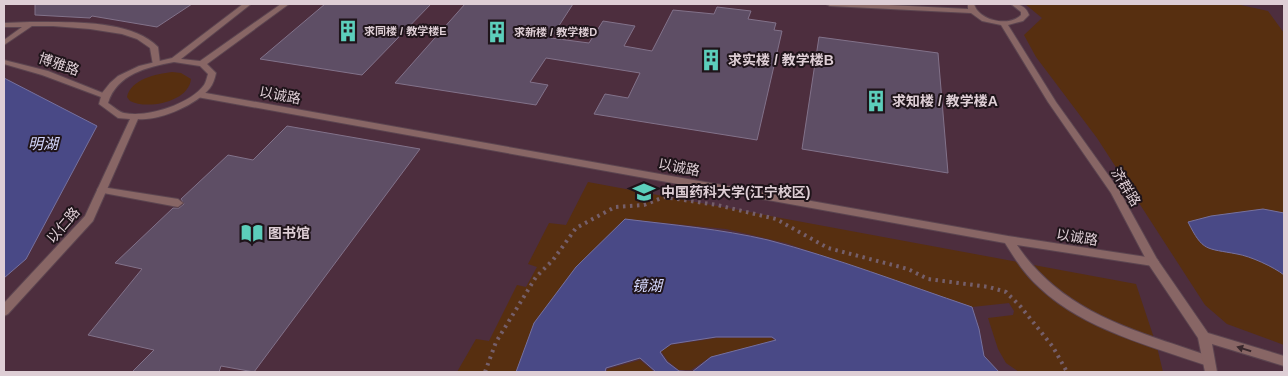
<svg xmlns="http://www.w3.org/2000/svg" width="1288" height="376" font-family="Arial,'Noto Sans SC',sans-serif">
<rect width="100%" height="100%" fill="#3f2733"/>
<!-- built -->
<path fill="#4d2e3e" d="M4 4H1281L1284 12V372H4Z"/>
<!-- green -->
<path fill="#572f10" d="M1025 4H1236L1268 11 1284 33V345L1227 324 1205 305 1097 138 1036 57 1024 35 1042 18Z
M172 72 181 73 191 79C189 102 147 110 130 101L127 97C131 79 156 74 172 72Z
M588 182 1136 284 1157 347 1163 372H1019L1006 363 998 349 988 318 1013 315 1014 311 1009 303 972 307 786 243 726 229 625 219 576 267 534 323 516 372H457L476 339 489 341 517 285 526 287 537 267 528 264 549 223 566 225Z
M717 338H771L774 340 710 357 691 370H679L668 361 661 351 671 345Z
M640 360 654 372H606L608 369Z"/>
<!-- water -->
<path fill="#494986" stroke="#76719e" fill-rule="evenodd" d="M4 78 97 126 26 259 4 278Z
M1263 209 1284 213V275C1274 267 1250 256 1237 254 1206 248 1203 252 1188 222L1211 216Z
M625 219C673 225 721 229 768 240 837 258 904 284 972 307L979 329 984 356 999 372H656L640 358 606 368 605 372H516L534 323 576 267ZM716 337H772L776 340 711 357 692 372 679 371 667 362 660 352 671 344Z"/>
<!-- building -->
<path fill="#5e4e65" stroke="#82728a" d="M35 4H192L157 27 92 16 90 18 35 15Z
M325 4H431L362 75 260 59Z
M465 4H573L551 38 589 43 603 21 635 26 624 46 652 51 673 10 714 14 717 7 751 11 748 19 776 23 774 30 782 31 757 140 594 114 605 94 628 98 640 73 546 58 530 82 548 85 536 105 395 83Z
M819 37 938 53 948 173 802 149Z
M287 126 420 149 254 372 221 366 219 372H132L154 350 88 335 142 269 115 263 173 208H179L184 204 181 199 228 155 253 160Z"/>
<g fill="none" stroke-linecap="round" stroke-linejoin="round">
<!-- service casing -->
<g stroke="#5c4550" stroke-width="2">
<path id="service" d="M30 22C66 22 132 19 158 47L160 63 156 65H153L150 48 137 39 122 34 90 29 53 26H32L4 45V40L22 27H4V23Z
M4 60 48 71 108 95 104 98 101 97 42 75 4 64Z
M200 92 1008 236 1153 258 1157 259 1159 262 1157 265 1153 266 1017 245C1064 315 1138 331 1212 357L1214 361 1212 365 1208 366C1153 347 1083 329 1040 288 1025 275 1015 259 1005 243L197 97 196 95 197 93Z
M102 187 178 199 183 203 178 207 98 192 97 190 98 188Z"/>
</g>
<!-- minor casing -->
<g stroke="#5c4550" stroke-width="2">
<path id="minor" d="M243 4H251L181 59 200 61 281 4H289L207 64 216 73C215 78 213 84 210 88 196 105 160 121 138 119L93 221 8 314 4 316V303L85 216 130 119 118 118 99 104 102 93 110 83 118 76 139 66 172 58ZM174 62 200 66 208 74C207 77 206 82 204 85 190 104 147 118 124 113 119 112 113 106 108 103 117 74 147 67 174 62Z
M826 4H869L968 9V4H974C979 21 1009 27 1021 15V12L1011 4C1019 4 1026 6 1029 15L1023 21 1008 25 1056 102 1119 190 1157 259 1208 333 1284 356V366L1212 344 1217 372H1205L1198 338 1149 265 1111 193 1048 102 1001 25 982 21 971 13 830 6Z"/>
</g>
<!-- path -->
<path stroke="#755f6a" stroke-width="4" stroke-dasharray="2.5 4.5" stroke-linecap="butt" d="M485 372 496 342 536 277 553 260 576 228 615 207 644 205 664 197 717 205 776 219 828 248 908 269 928 279 989 287 1006 292 1021 307 1053 347 1067 372"/>
<!-- service -->
<use href="#service" fill="#886665" fill-rule="evenodd"/>
<!-- minor -->
<use href="#minor" fill="#886665" fill-rule="evenodd"/>
</g>
<!-- one-way arrows -->
<defs><path id="oneway-solid" d="M-6-.8H1V-3.2L6.5 0L1 3.2V.8H-6Z" transform="scale(1.25)"/></defs>
<use fill="#39282d" href="#oneway-solid" transform="translate(1244 349) rotate(-163)"/>
<!-- icons -->
<defs>
<g id="building-bare" transform="scale(1.725)"><path d="M-4-6H4V6H1V3H-1V6H-4ZM-2.5-4.3h1.7v1.8h-1.7ZM.8-4.3h1.7v1.8H.8ZM-2.5-1h1.7V.8h-1.7ZM.8-1h1.7V.8H.8Z" fill="#5ccebb" stroke="#1f141a" stroke-width="2.5" paint-order="stroke"/></g>
<g id="university-bare" transform="scale(1.725)"><path d="M0-5L7-2L0 1L-7-2ZM-4 1L0 2.5L4 1V4Q0 6-4 4Z" fill="#5ccebb" stroke="#1f141a" stroke-width="2.5" paint-order="stroke"/></g>
<g id="library-bare" transform="scale(1.725)"><path d="M-6-4Q-3-5.5-.7-3.5V5Q-3 3-6 4ZM6-4Q3-5.5 .7-3.5V5Q3 3 6 4Z" fill="#5ccebb" stroke="#1f141a" stroke-width="2.5" paint-order="stroke"/></g>
</defs>
<g fill-rule="evenodd">
<use href="#building-bare" x="348" y="31"/>
<use href="#building-bare" x="497" y="32"/>
<use href="#building-bare" x="711" y="60"/>
<use href="#building-bare" x="876" y="101"/>
<use href="#university-bare" x="644" y="192"/>
<use href="#library-bare" x="252" y="233"/>
</g>
<g text-anchor="middle" dominant-baseline="central" stroke-width="4" stroke-linejoin="round" paint-order="stroke">
<!-- far-poi labels -->
<g font-size="11" font-weight="bold" fill="#deced5" stroke="#1f141a" text-anchor="start">
<text x="364" y="31">求同楼 / 教学楼E</text>
<text x="514" y="32">求新楼 / 教学楼D</text>
</g>
<!-- poi labels -->
<g font-size="14" font-weight="bold" fill="#deced5" stroke="#1f141a" text-anchor="start">
<text x="728" y="60">求实楼 / 教学楼B</text>
<text x="892" y="101">求知楼 / 教学楼A</text>
<text x="661" y="192">中国药科大学(江宁校区)</text>
<text x="268" y="233">图书馆</text>
</g>
<!-- street labels -->
<g font-size="14" fill="#deced5" stroke="#1f141a">
<text transform="translate(59 64) rotate(19)">博雅路</text>
<text transform="translate(280 95) rotate(10)">以诚路</text>
<text transform="translate(679 167) rotate(10)">以诚路</text>
<text transform="translate(1126 187) rotate(58)">济群路</text>
<text transform="translate(63 225) rotate(-49)">以仁路</text>
<text transform="translate(1077 237) rotate(9)">以诚路</text>
</g>
<!-- water labels -->
<g font-size="15" font-style="italic" fill="#d4d7fc" stroke="#1f141a">
<text x="43" y="143">明湖</text>
<text x="647" y="285">镜湖</text>
</g>
</g>
<!-- border -->
<rect width="1288" height="376" fill="none" stroke="#deced5" stroke-width="10"/>
</svg>
